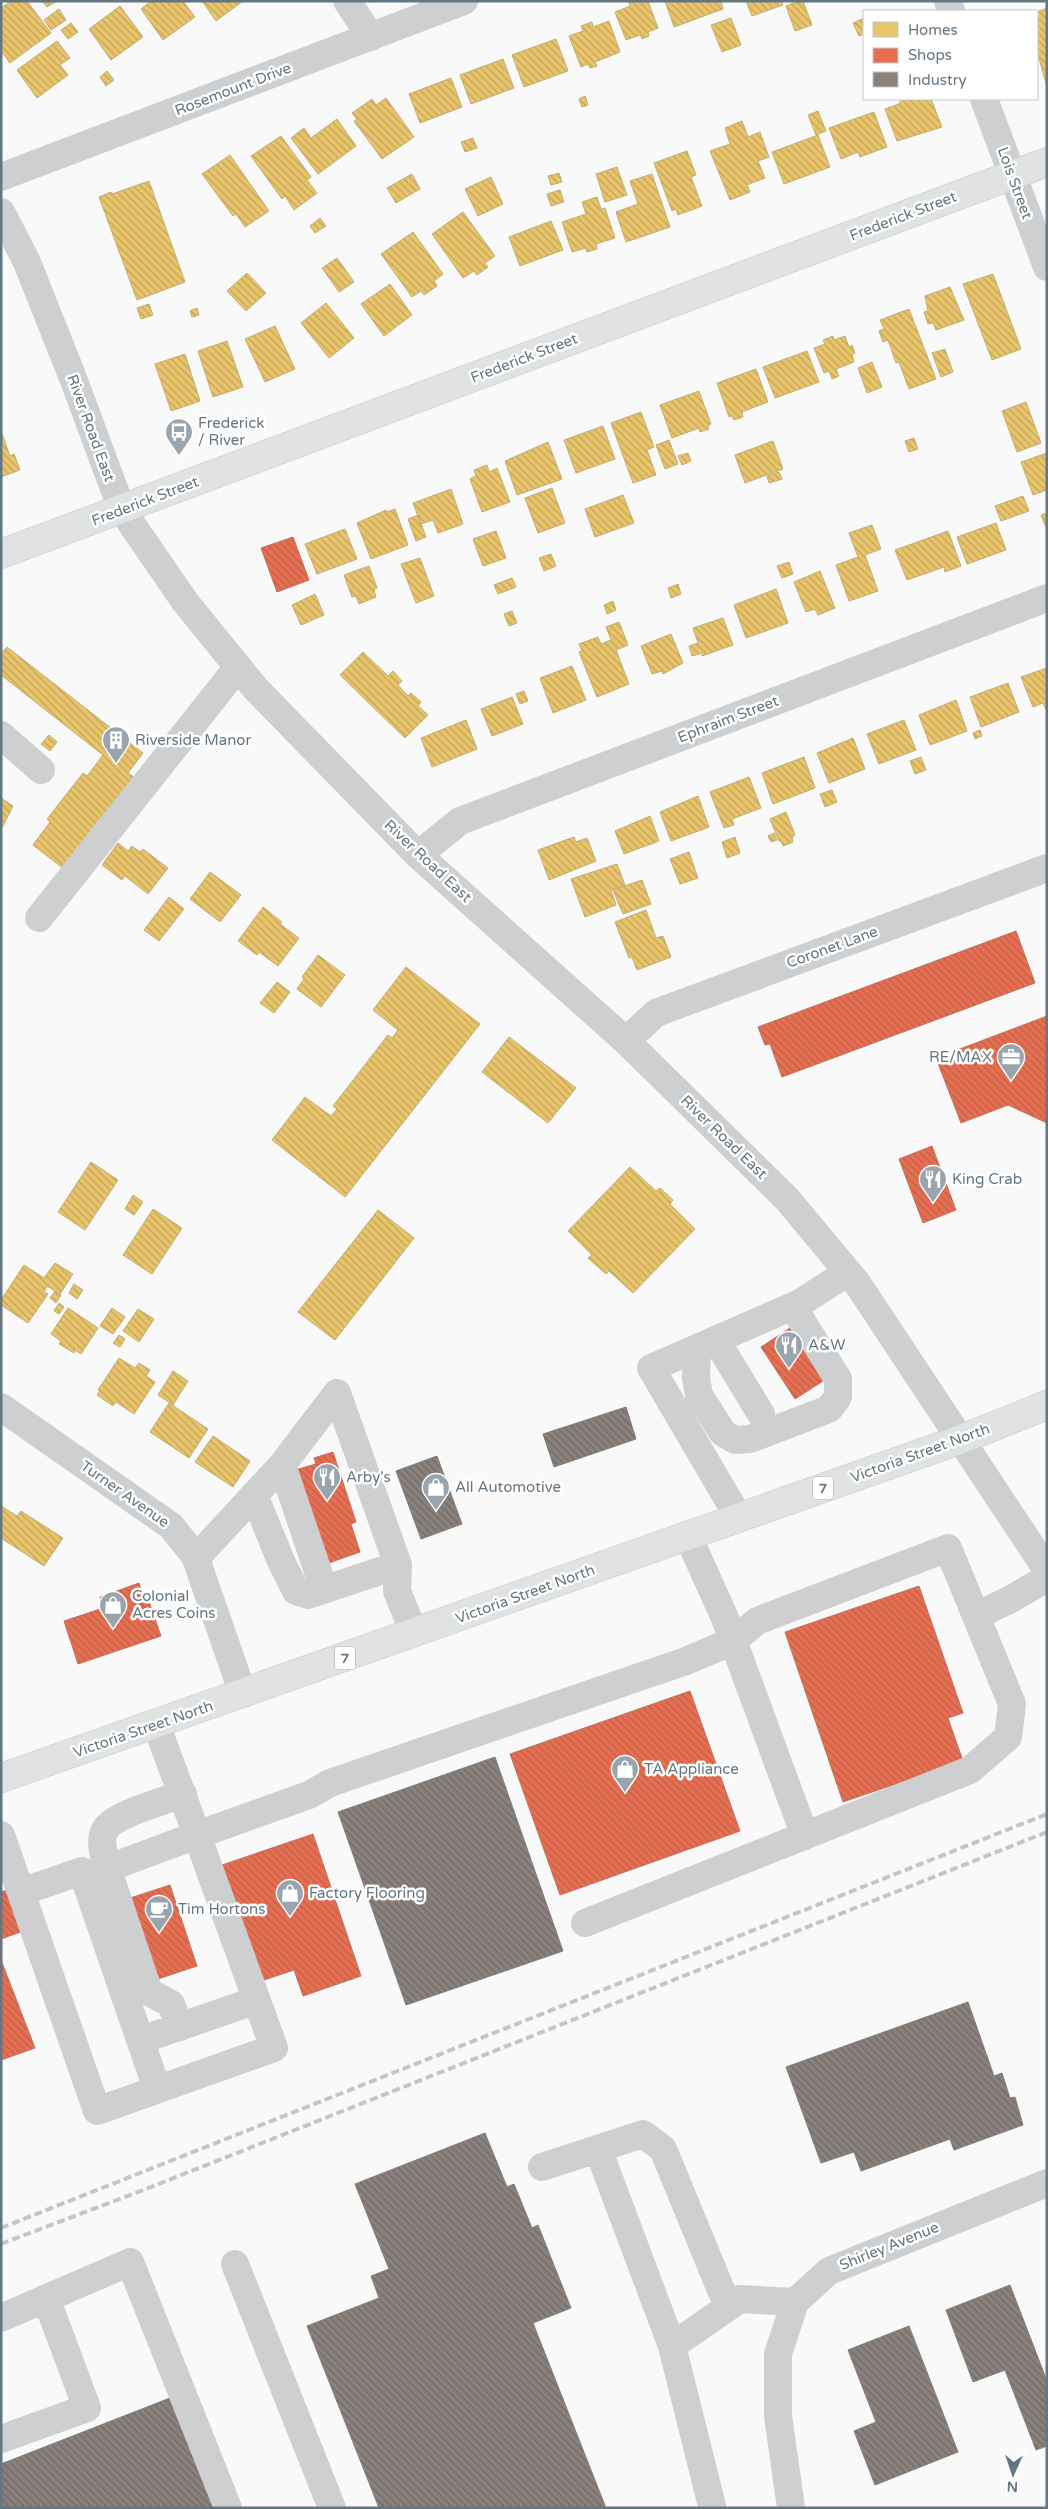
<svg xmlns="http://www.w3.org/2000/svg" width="1048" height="2509" font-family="'Varela Round',sans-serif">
<defs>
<pattern id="homes-back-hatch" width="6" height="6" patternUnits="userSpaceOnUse" patternTransform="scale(1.25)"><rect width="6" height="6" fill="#e9c46a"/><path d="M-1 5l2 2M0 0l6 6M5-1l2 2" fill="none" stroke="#c0a45d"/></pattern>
<pattern id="shops-back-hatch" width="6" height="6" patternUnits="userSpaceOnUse" patternTransform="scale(1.25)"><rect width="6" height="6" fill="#e76f51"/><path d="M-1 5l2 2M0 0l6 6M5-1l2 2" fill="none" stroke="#bf6049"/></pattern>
<pattern id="industry-back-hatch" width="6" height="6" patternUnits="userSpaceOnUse" patternTransform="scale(1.25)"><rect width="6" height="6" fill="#8a817c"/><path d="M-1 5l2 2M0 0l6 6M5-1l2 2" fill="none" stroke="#6f6a67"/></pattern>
</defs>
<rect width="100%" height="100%" fill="#f9f9f9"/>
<!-- homes -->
<path fill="url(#homes-back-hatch)" stroke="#c1ad72" d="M11 1H27L51 33 10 63 1 51V8Z
M42 1H54L55 2 47 7Z
M151 1H183L195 17 163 40 141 9Z
M202 1H243L216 21Z
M638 1 639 3 648 1 658 28 648 32 649 36 642 39 640 35 626 40 615 12 630 6 629 2Z
M665 1H721L723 9 674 27Z
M746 1H781L783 5 752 16Z
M799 1H803L812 25 795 31 786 6Z
M120 6 143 37 111 60 89 29Z
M1047 8V87L1037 51V12Z
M59 9 66 20 51 30 44 20Z
M731 18 741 45 722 52 711 25Z
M864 18V34L859 36 853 23Z
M609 21 620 52 595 62 597 66 590 68 588 64 581 67 569 36 583 31 581 26 592 22 593 27Z
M71 23 78 32 68 39 61 30Z
M556 39 568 71 524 87 512 55Z
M57 41 70 58 60 65 68 75 37 98 17 70Z
M503 59 514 88 471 104 460 75Z
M107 71 114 80 106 86 100 77Z
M451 78 462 107 420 123 409 94Z
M585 96 588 105 582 107 579 99Z
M386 98 414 137 382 159 354 121 357 119 352 113 372 99 376 105Z
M899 99H931L942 127 897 141 885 109 901 103Z
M818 111 826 131 816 135 808 115Z
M874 112 887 147 860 157 858 152 841 159 829 128Z
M337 119 356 146 318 174 291 138 304 128 311 138Z
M742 121 748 137 760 132 769 157 758 161 765 178 747 185 750 192 730 200 710 151 730 144 725 128Z
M818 135 830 167 784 184 772 152Z
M281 136 311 177 307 180 317 193 294 210 285 196 282 199 251 156Z
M473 138 477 148 465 152 461 142Z
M687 151 696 175 691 177 702 206 678 215 676 209 672 211 654 163Z
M230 155 269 211 245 227 236 214 233 216 202 174Z
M617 167 627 195 605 202 596 174Z
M559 173 562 182 551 185 548 176Z
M412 174 420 189 396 203 387 188Z
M652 174 670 227 626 242 616 212 638 204 630 181Z
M491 177 503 204 478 216 465 189Z
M149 181 185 282 137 300 99 197 111 192 112 194Z
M560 190 564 202 551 206 547 194Z
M597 197 601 209 605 208 615 238 596 244 597 249 587 252 586 248 572 252 562 222 586 214 582 202Z
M463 212 495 256 485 263 488 267 477 275 474 271 463 278 432 234Z
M320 218 326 226 315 233 310 226Z
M551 221 563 250 520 266 509 237Z
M413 232 443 274 434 281 437 286 424 295 421 291 412 297 381 254Z
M337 258 354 282 339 292 322 268Z
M247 273 266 293 246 311 227 291Z
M993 274 1021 349 992 360 963 284Z
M390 284 412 315 384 336 361 304Z
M950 287 964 320 936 330 933 323 928 324 924 312 928 311 925 296Z
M326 303 354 338 329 358 301 323Z
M149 304 153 315 141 319 137 308Z
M197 308 199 315 192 317 190 311Z
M909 309 936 379 909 389 899 362 896 363 888 340 883 342 879 331 884 329 880 320Z
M275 326 295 369 265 382 245 339Z
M833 336 834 340 845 336 849 347 852 345 855 353 852 354 854 362 836 369 839 376 832 379 829 371 824 373 814 348 825 344 823 340Z
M227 341 243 387 213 397 198 351Z
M945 349 953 372 941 377 932 353Z
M807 351 819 382 775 398 763 367Z
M185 354 200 401 171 411 155 364Z
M872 362 882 387 867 393 858 368Z
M756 369 768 402 742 412 743 417 734 420 732 416 729 417 717 383Z
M699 391 711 424 708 425 709 429 700 432 699 428 672 438 660 405Z
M1026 402 1041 443 1017 452 1002 411Z
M641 412 654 447 647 450 656 475 633 483 611 423Z
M603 426 615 459 576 473 564 440Z
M1 431 10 456 14 454 20 470 1 477Z
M914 438 918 449 909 452 905 441Z
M669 440 678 464 665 469 656 445Z
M773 441 783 469 745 483 735 455Z
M548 442 562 479 517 495 505 461Z
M688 453 691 461 682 465 678 456Z
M1047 453V490L1033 495 1021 462Z
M487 465 489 472 497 468 510 502 482 512 470 479 476 476 474 470Z
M779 472 782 479 769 483 767 476Z
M552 488 565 523 538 533 525 498Z
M451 489 463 524 438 533 433 520 421 524 413 503Z
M623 495 634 523 595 537 585 509Z
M1023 496 1029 511 1001 521 995 506Z
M395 509 408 545 371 559 357 523 386 510V512Z
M1047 513V530L1041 515Z
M418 515 426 537 416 541 408 519Z
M996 523 1006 550 967 564 957 537Z
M872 525 881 549 865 555 878 591 849 601 836 565 858 557 849 533Z
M345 529 357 559 317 574 305 544Z
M496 531 506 558 483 566 473 539Z
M948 531 961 566 945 572 944 567 907 580 895 550Z
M551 554 556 566 544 571 539 558Z
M420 558 434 596 416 603 401 564Z
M789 562 793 574 782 578 777 566Z
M369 566 377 588 374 590 376 597 359 604 356 596 352 597 344 575Z
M820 571 835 608 818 615 815 609 806 612 794 582Z
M512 578 516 587 498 594 494 585Z
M678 584 681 594 671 598 668 588Z
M776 589 788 623 746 638 734 605Z
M315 594 324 615 301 625 292 605Z
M613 601 616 610 607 614 604 605Z
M512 611 517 623 509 626 504 614Z
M723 618 733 645 702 656V653L692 656 689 646 698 643 693 628Z
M619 622 628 645 616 650 629 684 597 697 579 652 582 651 579 644 598 637 601 644 611 640 606 627Z
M671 634 683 663 663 674 662 671 652 674 641 646Z
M7 647 143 753 128 773 135 778 64 869 33 845 50 822 47 819 83 773 87 776 103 755 1 675V654Z
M363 652 388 676 393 671 402 681 398 685 408 696 411 693 421 702 418 706 428 715 405 738 340 675Z
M572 666 586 700 553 713 540 678Z
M1047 668V712L1043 703 1033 707 1021 677Z
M1008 683 1019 712 981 727 970 697Z
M524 691 528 701 520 704 516 694Z
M512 697 523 724 492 736 481 709Z
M956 700 967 731 930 745 919 715Z
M466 720 477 749 432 767 421 738Z
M904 720 916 750 879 764 867 734Z
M980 730 982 736 975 739 973 733Z
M49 735 57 742 50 751 41 744Z
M853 738 865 769 829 783 817 753Z
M804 757 815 788 773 804 762 773Z
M921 757 926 770 915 774 910 761Z
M749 777 761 808 732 819 734 825 724 828 710 792Z
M832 790 837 802 825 807 820 794Z
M698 796 709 827 671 841 660 812Z
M1 798 13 806 1 830Z
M786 812 795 835 792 837 793 842 783 846 781 841H779L770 819Z
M650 816 659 841 624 854 615 831Z
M774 833 777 840 771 842 768 836Z
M574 837 576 842 587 838 596 861 549 880 538 850Z
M735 837 740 853 727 858 722 842Z
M118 843 128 851 132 846 140 852 143 849 168 868 148 894 125 876 122 880 102 865Z
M689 852 698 878 680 884 670 859Z
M617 864 625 885 611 890 616 905 585 917 571 879Z
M210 872 241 895 220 922 190 899Z
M642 880 651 904 623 914 613 890Z
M169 897 184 909 159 941 144 930Z
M263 907 282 922 280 924 299 938 278 966 259 952 257 955 238 941Z
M646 910 656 938 663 936 671 957 637 970 632 957 629 958 615 922Z
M318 955 345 975 321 1007 297 989 304 979 302 977Z
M406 967 480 1024 345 1197 272 1140 305 1097 331 1116 337 1109 333 1106 388 1035 392 1038 398 1030 373 1010Z
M277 982 290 992 274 1013 260 1003Z
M509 1037 576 1088 548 1123 482 1072Z
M91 1162 118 1180 85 1230 58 1212Z
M630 1167 656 1191 660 1188 673 1200 670 1204 695 1229 633 1293 609 1271 606 1274 588 1258 592 1255 568 1231Z
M133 1195 143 1202 134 1215 125 1209Z
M153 1209 182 1228 152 1274 123 1255Z
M378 1210 414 1238 335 1340 298 1312Z
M55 1263 73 1274 60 1294 47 1286 44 1292 48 1294 28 1323 1 1305V1300L24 1265 44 1278Z
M74 1284 83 1290 77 1299 69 1293Z
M55 1291 61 1295 56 1303 50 1298Z
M59 1303 64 1307 59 1314 54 1311Z
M68 1308 98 1328 81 1354 75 1350 74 1353 59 1344 61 1341 51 1334Z
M112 1308 125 1317 113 1334 100 1326Z
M138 1309 154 1319 139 1342 123 1331Z
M119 1335 125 1339 120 1347 113 1343Z
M119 1358 135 1368 139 1363 150 1370 146 1376 155 1382 134 1414 116 1402 113 1406 97 1395 100 1391 98 1390Z
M173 1371 188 1381 173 1405 158 1395Z
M169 1403 208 1429 189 1458 150 1432Z
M213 1436 250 1461 233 1487 195 1462Z
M1 1506 17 1516 21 1511 63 1538 44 1566 1 1538Z"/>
<!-- shops -->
<path fill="url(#shops-back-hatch)" stroke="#c07160" d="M293 537 309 580 277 592 261 548Z
M1016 931 1035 983 782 1077 770 1044 765 1045 758 1027Z
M1047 1016V1123L1008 1105 961 1123 936 1058Z
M932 1146 956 1210 923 1223 899 1159Z
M790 1328 823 1381 795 1399 761 1347Z
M333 1452 356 1522 351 1524 360 1552 326 1564 295 1470 316 1464 314 1458Z
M139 1583 142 1594 146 1593 161 1636 78 1664 64 1621 103 1608 100 1597Z
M919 1586 963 1713 948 1718 963 1761 843 1802 785 1632Z
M690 1691 740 1831 560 1895 510 1754Z
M313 1834 361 1976 303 1996 294 1970 261 1981 222 1865Z
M170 1885 197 1966 149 1982 121 1901Z
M8 1890 23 1931 1 1939V1892Z
M1 1960 35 2048 1 2060Z"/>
<!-- industry -->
<path fill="url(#industry-back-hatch)" stroke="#7f7e7e" d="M626 1407 636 1439 554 1467 543 1434Z
M437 1456 462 1524 421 1539 396 1471Z
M495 1757 563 1951 406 2005 338 1812Z
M968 2002 994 2076 1002 2073 1010 2098 1015 2097 1023 2125 954 2150 950 2139 861 2171 854 2152 821 2163 786 2067Z
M485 2133 507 2187 514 2184 532 2228 538 2225 571 2308 533 2323 606 2508H379L307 2326 379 2298 371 2276 389 2269 355 2184Z
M1010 2285 1047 2381V2446L1036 2450 1005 2370 973 2382 946 2310Z
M909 2326 958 2452 875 2485 854 2431 876 2422 848 2350Z
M175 2396 219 2508H1V2464Z"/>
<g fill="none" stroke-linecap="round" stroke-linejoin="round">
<!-- major casing -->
<g stroke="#d5d6d7" stroke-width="30">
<path id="major" d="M1 554 1047 162
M1 1778 959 1440 1047 1405"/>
</g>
<!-- minor -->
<path stroke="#cecfd0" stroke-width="28" d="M347 1 371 37
M948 1 951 11
M984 99 1047 267
M1 177 464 1
M1 212 26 260 73 378 122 510 186 603 255 688 418 855 626 1041 787 1199 857 1283 1047 1570
M1 735 41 770
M418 855 460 821 1047 598
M39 918 238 667
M626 1041 656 1013 1047 868
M716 1340 761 1414
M697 1348 696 1378 699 1395 723 1433 735 1440 750 1439 829 1409 838 1397V1379L793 1307
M1 1407 171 1526 195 1556 243 1694
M282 1465 324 1589
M254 1495 281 1561 296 1591 308 1595 398 1565
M739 1518 651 1368 800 1303 848 1272
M688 1536 724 1616 805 1836
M196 1558 282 1465 337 1393 398 1565 397 1591 414 1633
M976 1616 1011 1599 1047 1578
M156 1724 197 1835 309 1795 330 1783 686 1661 733 1641 757 1621 948 1548 1012 1704 1008 1737 970 1770 585 1923
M1 1835 97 2111 274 2048 197 1835 122 1863
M21 1892 82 1871 157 2089
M180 2027 171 2004 149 1992 106 1865C104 1854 99 1840 105 1830 114 1814 165 1801 183 1794
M141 2040 257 2000
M598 2149 672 2346
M542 2167 643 2134 663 2149 728 2307
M235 2264 332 2508
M1 2318 130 2262 228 2508
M1 2439 87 2408 46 2298
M712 2506 672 2346 740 2299 795 2302
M791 2508 778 2416V2354L795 2302 829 2271 1047 2183"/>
<!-- major -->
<use href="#major" stroke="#e1e2e2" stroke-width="28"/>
<!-- rail -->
<path stroke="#c3c5c6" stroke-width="4" stroke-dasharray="8 4" stroke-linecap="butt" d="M1 2228 1047 1814
M1 2244 146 2189 1047 1832"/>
</g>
<!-- icons -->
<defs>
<g id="bus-pin" transform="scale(1.4375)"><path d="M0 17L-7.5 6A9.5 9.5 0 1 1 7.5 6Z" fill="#99a4ac" stroke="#fff"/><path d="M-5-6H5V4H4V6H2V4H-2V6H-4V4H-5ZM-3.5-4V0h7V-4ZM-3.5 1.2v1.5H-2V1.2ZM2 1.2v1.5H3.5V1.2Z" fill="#fff"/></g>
<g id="building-pin" transform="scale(1.4375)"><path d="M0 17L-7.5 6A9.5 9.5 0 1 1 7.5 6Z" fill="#99a4ac" stroke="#fff"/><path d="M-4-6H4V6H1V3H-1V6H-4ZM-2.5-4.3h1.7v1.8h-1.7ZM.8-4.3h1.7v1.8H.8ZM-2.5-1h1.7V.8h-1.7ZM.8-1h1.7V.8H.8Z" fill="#fff"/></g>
<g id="office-pin" transform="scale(1.4375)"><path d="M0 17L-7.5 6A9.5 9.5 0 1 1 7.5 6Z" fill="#99a4ac" stroke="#fff"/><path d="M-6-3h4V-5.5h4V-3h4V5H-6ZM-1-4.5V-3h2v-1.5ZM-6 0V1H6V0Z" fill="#fff"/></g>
<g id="restaurant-pin" transform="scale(1.4375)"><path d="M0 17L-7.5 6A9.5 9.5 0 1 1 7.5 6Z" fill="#99a4ac" stroke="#fff"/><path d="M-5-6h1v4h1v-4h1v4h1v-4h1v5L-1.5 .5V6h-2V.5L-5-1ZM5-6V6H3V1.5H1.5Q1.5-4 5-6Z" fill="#fff"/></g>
<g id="shop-pin" transform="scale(1.4375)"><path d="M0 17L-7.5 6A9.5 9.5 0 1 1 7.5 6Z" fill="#99a4ac" stroke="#fff"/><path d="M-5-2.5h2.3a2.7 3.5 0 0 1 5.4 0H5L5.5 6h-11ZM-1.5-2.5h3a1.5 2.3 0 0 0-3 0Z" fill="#fff"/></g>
<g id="cafe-pin" transform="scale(1.4375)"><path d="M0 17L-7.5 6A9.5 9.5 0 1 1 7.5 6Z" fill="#99a4ac" stroke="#fff"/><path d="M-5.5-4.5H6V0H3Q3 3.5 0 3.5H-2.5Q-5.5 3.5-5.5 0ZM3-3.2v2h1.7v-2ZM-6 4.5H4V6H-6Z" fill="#fff"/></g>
</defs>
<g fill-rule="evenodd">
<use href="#bus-pin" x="179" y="432"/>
<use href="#building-pin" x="116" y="740"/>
<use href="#office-pin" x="1011" y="1057"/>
<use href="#restaurant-pin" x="933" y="1179"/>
<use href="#restaurant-pin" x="789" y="1345"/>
<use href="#restaurant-pin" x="327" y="1477"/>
<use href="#shop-pin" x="436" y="1487"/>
<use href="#shop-pin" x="113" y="1605"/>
<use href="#shop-pin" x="625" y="1769"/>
<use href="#shop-pin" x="290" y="1893"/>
<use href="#cafe-pin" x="159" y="1909"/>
</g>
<g text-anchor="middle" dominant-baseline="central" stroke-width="5" stroke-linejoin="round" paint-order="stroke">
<!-- shield labels -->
<g fill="#fff" stroke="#939fa8" stroke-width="1">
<rect x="813" y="1476.5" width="20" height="23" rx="4"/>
<rect x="335" y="1646.5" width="20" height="23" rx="4"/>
</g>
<g font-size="14" font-weight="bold" fill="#657683">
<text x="823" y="1488">7</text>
<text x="345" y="1658">7</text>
</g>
<!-- street labels -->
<g font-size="15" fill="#657683" stroke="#fff">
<text transform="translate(233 89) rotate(-21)">Rosemount Drive</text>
<text transform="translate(1015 183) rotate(70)">Lois Street</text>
<text transform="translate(903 216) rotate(-21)">Frederick Street</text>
<text transform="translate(524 358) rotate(-21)">Frederick Street</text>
<text transform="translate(91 428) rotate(70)">River Road East</text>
<text transform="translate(145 501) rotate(-21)">Frederick Street</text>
<text transform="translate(728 719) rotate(-21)">Ephraim Street</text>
<text transform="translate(428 861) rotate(43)">River Road East</text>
<text transform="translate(832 947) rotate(-20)">Coronet Lane</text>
<text transform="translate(724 1137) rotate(44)">River Road East</text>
<text transform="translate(920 1453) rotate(-20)">Victoria Street North</text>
<text transform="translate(125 1494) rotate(35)">Turner Avenue</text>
<text transform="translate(525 1594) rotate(-20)">Victoria Street North</text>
<text transform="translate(143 1729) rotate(-19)">Victoria Street North</text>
<text transform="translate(889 2246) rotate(-22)">Shirley Avenue</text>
</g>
<!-- poi labels -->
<g font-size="15" fill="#657683" stroke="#fff" text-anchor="start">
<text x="198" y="423">Frederick<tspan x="198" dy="17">/ River</tspan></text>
<text x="135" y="740">Riverside Manor</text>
<text x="992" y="1057" text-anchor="end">RE/MAX</text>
<text x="952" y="1179">King Crab</text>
<text x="808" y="1345">A&amp;W</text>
<text x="346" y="1477">Arby's</text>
<text x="455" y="1487">All Automotive</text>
<text x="132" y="1596">Colonial<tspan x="132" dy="17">Acres Coins</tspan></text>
<text x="644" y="1769">TA Appliance</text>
<text x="309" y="1893">Factory Flooring</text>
<text x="178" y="1909">Tim Hortons</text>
</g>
</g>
<!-- border -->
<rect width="1048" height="2509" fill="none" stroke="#657683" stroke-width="5"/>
<!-- legend -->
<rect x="863" y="10" width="175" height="90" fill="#ffffff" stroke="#c1c8cd"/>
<rect x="873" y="22" width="25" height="15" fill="#e9c46a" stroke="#c1c8cd"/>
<text x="908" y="35" font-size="15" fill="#657683">Homes</text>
<rect x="873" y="48" width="25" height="15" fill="#e76f51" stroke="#c1c8cd"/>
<text x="908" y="60" font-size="15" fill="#657683">Shops</text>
<rect x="873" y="72" width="25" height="15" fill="#8a817c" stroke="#c1c8cd"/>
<text x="908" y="85" font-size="15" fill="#657683">Industry</text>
<!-- north arrow -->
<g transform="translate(1013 2474) rotate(183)" stroke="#ffffff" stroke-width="4" paint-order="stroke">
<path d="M0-4L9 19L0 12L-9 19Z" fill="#657683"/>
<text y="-8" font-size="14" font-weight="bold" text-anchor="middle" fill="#657683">N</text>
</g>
</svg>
